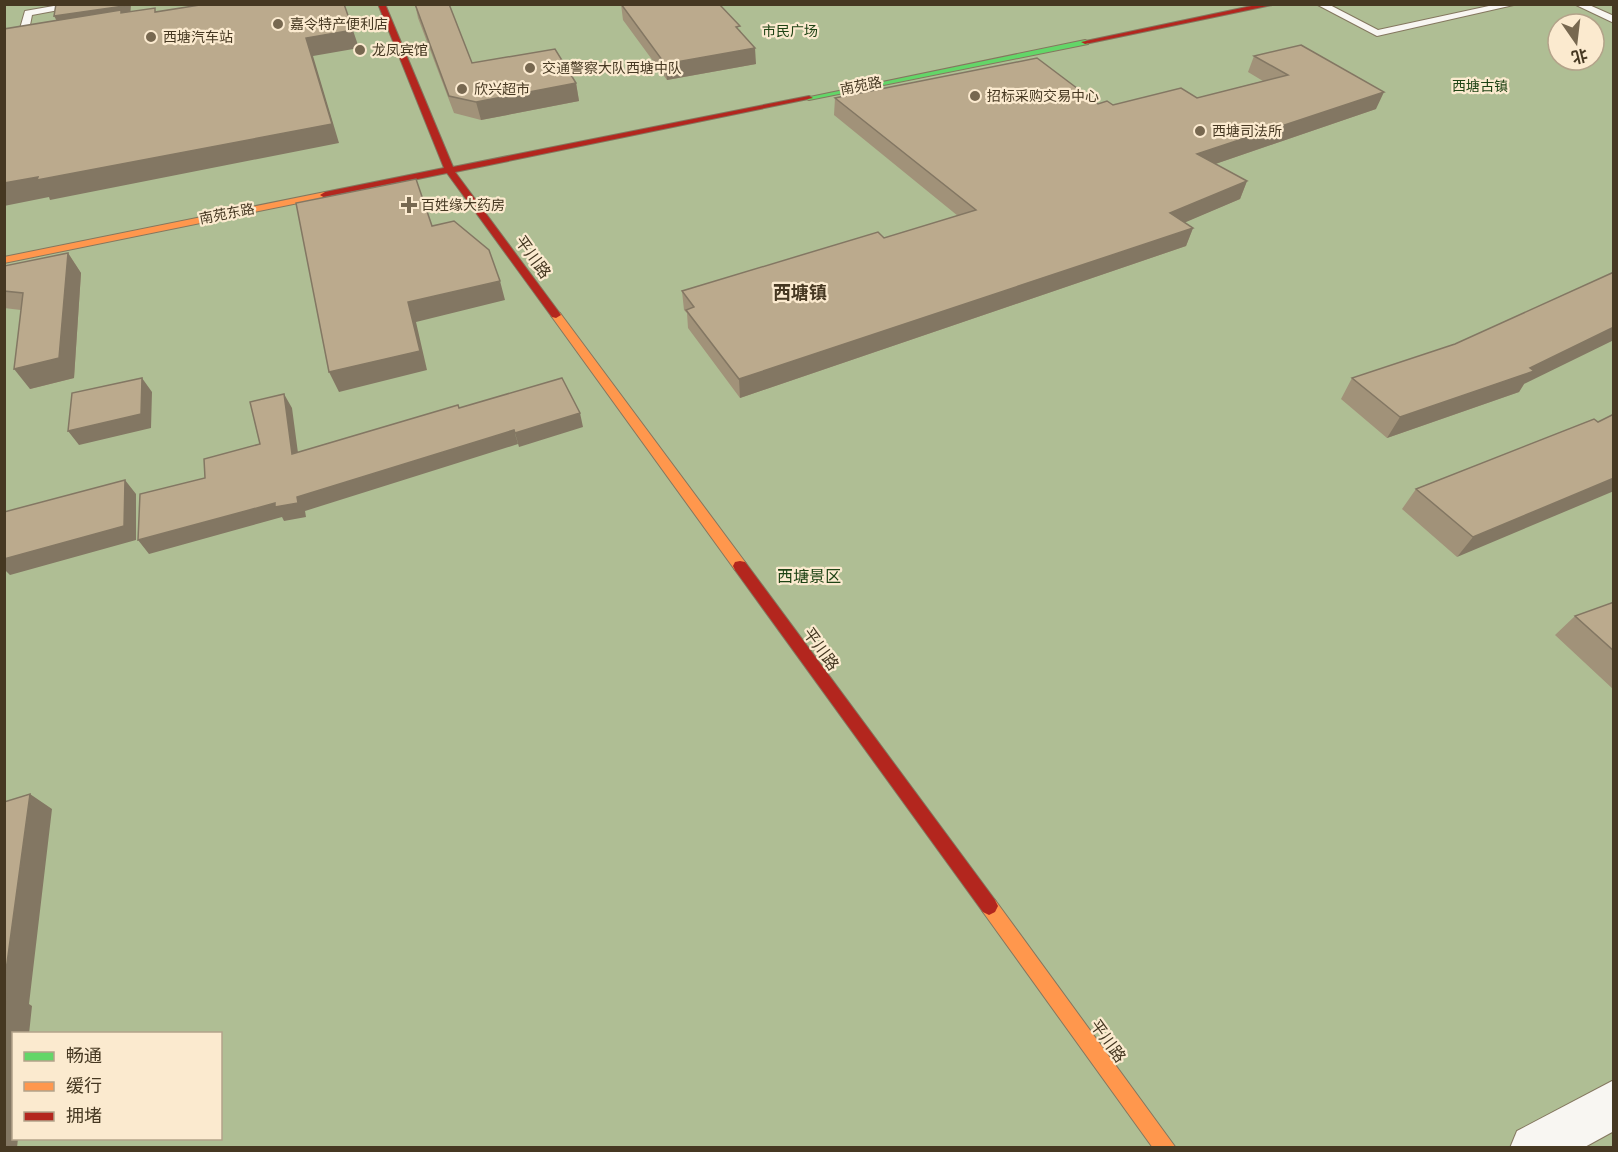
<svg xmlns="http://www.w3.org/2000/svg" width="1618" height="1152" font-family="Rubik,'Noto Sans SC',sans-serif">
<rect width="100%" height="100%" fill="#d3c2a5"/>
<!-- green -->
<path fill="#afbe94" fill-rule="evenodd" d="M5 5H1613V1147L5 1148ZM1558 24H1594V60H1558ZM14 1034H220V1138H14Z"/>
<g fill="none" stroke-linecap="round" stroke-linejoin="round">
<!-- lane casing -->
<g stroke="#84775f" stroke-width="2">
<path id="lane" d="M65 4H91L32 15 28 35 35 38 30 41H19L17 39 25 11Z
M1316 4H1328L1378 30 1498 4H1518L1377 36Z
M1574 4H1587L1614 16V23Z"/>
</g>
<!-- street casing -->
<g stroke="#84775f" stroke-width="2">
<path id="street" d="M1614 1080V1131L1583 1148H1510L1517 1131Z"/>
</g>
<!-- fast casing -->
<g stroke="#84775f" stroke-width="2">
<path id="fast" d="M1085 40 1089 42 1088 44 809 100 805 98Z"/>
</g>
<!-- slow casing -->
<g stroke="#84775f" stroke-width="2">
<path id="slow" d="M325 192 330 195 328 197 4 263V257Z
M556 312 560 313 745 562 747 566 745 570H735L552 317 551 315Z
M989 897 995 900 1176 1148H1153L983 912 980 906 983 900Z"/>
</g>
<!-- jam casing -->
<g stroke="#84775f" stroke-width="2">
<path id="jam" d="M378 4H385L453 167 809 96 813 98 455 172 561 315 556 318 552 317 447 173 325 198 320 195 325 192 444 168Z
M1261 4H1277L1085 44 1081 42Z
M740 561 745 562 995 900 998 906 995 912 989 915 983 912 735 570 733 566 735 562Z"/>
</g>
<!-- lane -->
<use href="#lane" fill="#f8f6f2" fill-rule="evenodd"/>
<!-- street -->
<use href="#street" fill="#f8f6f2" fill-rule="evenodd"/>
<!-- fast -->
<use href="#fast" fill="#63d668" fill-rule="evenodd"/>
<!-- slow -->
<use href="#slow" fill="#ff974d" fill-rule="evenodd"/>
<!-- jam -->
<use href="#jam" fill="#b3261e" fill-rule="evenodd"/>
</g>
<!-- wall -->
<path fill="#a19279" d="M415 4 472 63 576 83 579 101 481 120 454 113 418 18Z
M621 4 740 30 756 64 667 80 623 20Z
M1254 56 1376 109 1215 164 1247 181 1240 199 1185 222 1193 228 1186 246 740 398 688 328 687 313 684 310 682 291 884 238 958 216 834 115 835 98 1098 104 1113 105 1197 98 1263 81 1248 72Z
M68 253 81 273 74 378 30 389 21 310 4 308V266Z
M1352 378 1524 384 1519 392 1387 438 1341 399Z
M1594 419 1457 557 1402 509 1416 489Z
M1614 602V690L1555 635 1575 616Z"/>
<!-- shaded-wall -->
<path fill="#837763" d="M124 4H131L130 19 61 28 54 16Z
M344 4 359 48 313 56 339 143 50 200 49 197 4 206V183L306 38Z
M755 48 756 64 667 80 665 64Z
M576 83 579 101 481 120 476 102Z
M1384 92 1376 109 1192 172 1197 154Z
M1247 181 1240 199 1165 231 1170 213Z
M1193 228 1186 246 740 398 739 379Z
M68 253 81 273 74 378 30 389 14 369Z
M500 281 505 300 416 322 427 370 339 392 329 372 408 302Z
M1614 327V340L1524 384 1519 392 1387 438 1400 417 1530 368Z
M142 378 152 392 151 428 79 445 68 431Z
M284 394 292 408 300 468 292 454Z
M580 413 583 427 519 447 515 433Z
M514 430 518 444 305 511 306 517 284 521 282 517 149 554 138 540 297 497Z
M1614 478V491L1457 557 1473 537Z
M125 480 136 494V540L10 575 4 569V559Z
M30 794 52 809 29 1004 32 1006 29 1034H14V1138H18L17 1148H4V985Z"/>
<!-- building -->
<path fill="#bbaa8d" stroke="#837763" stroke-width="1.5" d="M56 4H124V6L54 16Z
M206 4H344L353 30 306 38 332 124 37 180 38 177 4 183V29L121 10V13L155 8V12Z
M415 4H449L472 63 555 49 576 83 476 102 449 96Z
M621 4H719L740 26 736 27 755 48 665 64Z
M1301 45 1384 92 1197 154 1247 181 1170 213 1193 228 739 379 686 310 694 307 682 291 878 232 884 238 976 210 835 98 1037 58 1098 104 1107 101 1113 105 1181 88 1197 98 1288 75 1254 56Z
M416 179 432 226 454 221 489 250 500 281 408 302 420 351 329 372 296 203Z
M68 253 59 358 14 369 23 293 4 291V266Z
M1614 272V327L1530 368 1534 371 1400 417 1352 378 1455 344Z
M142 378 141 414 68 431 72 393Z
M562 378 580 413 515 433 514 430 297 497 298 503 275 507V503L138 540 140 494 205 478 204 459 260 444 250 402 284 394 292 454 458 405 459 408Z
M1614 414V478L1473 537 1416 489 1594 419 1598 422Z
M125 480 124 526 4 559V512Z
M1614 602V651L1575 616Z
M30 794 4 985V802Z
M7 994 4 1015V995Z"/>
<!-- markers -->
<g fill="#776850" stroke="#fbeacf" stroke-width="2">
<circle cx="278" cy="24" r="6"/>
<circle cx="151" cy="37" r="6"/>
<circle cx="360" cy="50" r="6"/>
<circle cx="530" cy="68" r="6"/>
<circle cx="462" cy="89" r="6"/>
<circle cx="975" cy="96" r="6"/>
<circle cx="1200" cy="131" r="6"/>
<path d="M406 196h6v6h6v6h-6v6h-6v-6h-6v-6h6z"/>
</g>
<g text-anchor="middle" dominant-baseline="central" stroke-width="4.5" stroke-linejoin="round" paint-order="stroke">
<!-- far-poi labels -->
<g font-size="14" fill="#463822" stroke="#fbeacf" text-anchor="start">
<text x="290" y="24">嘉令特产便利店</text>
<text x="163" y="37">西塘汽车站</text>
<text x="372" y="50">龙凤宾馆</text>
<text x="542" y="68">交通警察大队西塘中队</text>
<text x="474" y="89">欣兴超市</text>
<text x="987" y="96">招标采购交易中心</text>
<text x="1212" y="131">西塘司法所</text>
<text x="421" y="205">百姓缘大药房</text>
</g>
<!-- far-park labels -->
<g font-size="14" fill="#1e4314" stroke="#fbeacf">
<text x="790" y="31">市民广场</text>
<text x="1480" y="86">西塘古镇</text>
</g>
<!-- far-street labels -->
<g font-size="14" fill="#463822" stroke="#fbeacf">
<text transform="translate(861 86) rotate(-11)">南苑路</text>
<text transform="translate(227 214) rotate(-11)">南苑东路</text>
</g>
<!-- street labels -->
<g font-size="16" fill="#463822" stroke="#fbeacf">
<text transform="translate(533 257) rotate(54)">平川路</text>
<text transform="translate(821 649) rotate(54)">平川路</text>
<text transform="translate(1108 1041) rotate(54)">平川路</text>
</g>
<!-- park labels -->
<g font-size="16" fill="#1e4314" stroke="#fbeacf">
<text x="809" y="576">西塘景区</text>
</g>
<!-- far-district labels -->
<g font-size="18" font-weight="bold" fill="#463822" stroke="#fbeacf">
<text x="800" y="293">西塘镇</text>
</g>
</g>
<!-- border -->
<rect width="1618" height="1152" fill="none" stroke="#463822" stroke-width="12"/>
<!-- legend -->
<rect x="12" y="1032" width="210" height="108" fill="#fbeacf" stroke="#b3a38a" stroke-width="1.5"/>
<rect x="24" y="1052" width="30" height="9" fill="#63d668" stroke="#b3a38a" stroke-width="1.5"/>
<text x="66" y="1062" font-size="18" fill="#463822">畅通</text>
<rect x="24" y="1082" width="30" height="9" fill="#ff974d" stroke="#b3a38a" stroke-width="1.5"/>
<text x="66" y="1092" font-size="18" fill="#463822">缓行</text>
<rect x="24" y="1112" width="30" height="9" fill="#b3261e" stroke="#b3a38a" stroke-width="1.5"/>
<text x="66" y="1122" font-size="18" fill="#463822">拥堵</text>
<!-- north arrow -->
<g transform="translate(1576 42) rotate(166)"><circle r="28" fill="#fbeacf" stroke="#b3a38a" stroke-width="1.5"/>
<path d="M0-4.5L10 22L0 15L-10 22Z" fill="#776850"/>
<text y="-9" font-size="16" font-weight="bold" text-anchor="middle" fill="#463822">北</text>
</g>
</svg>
